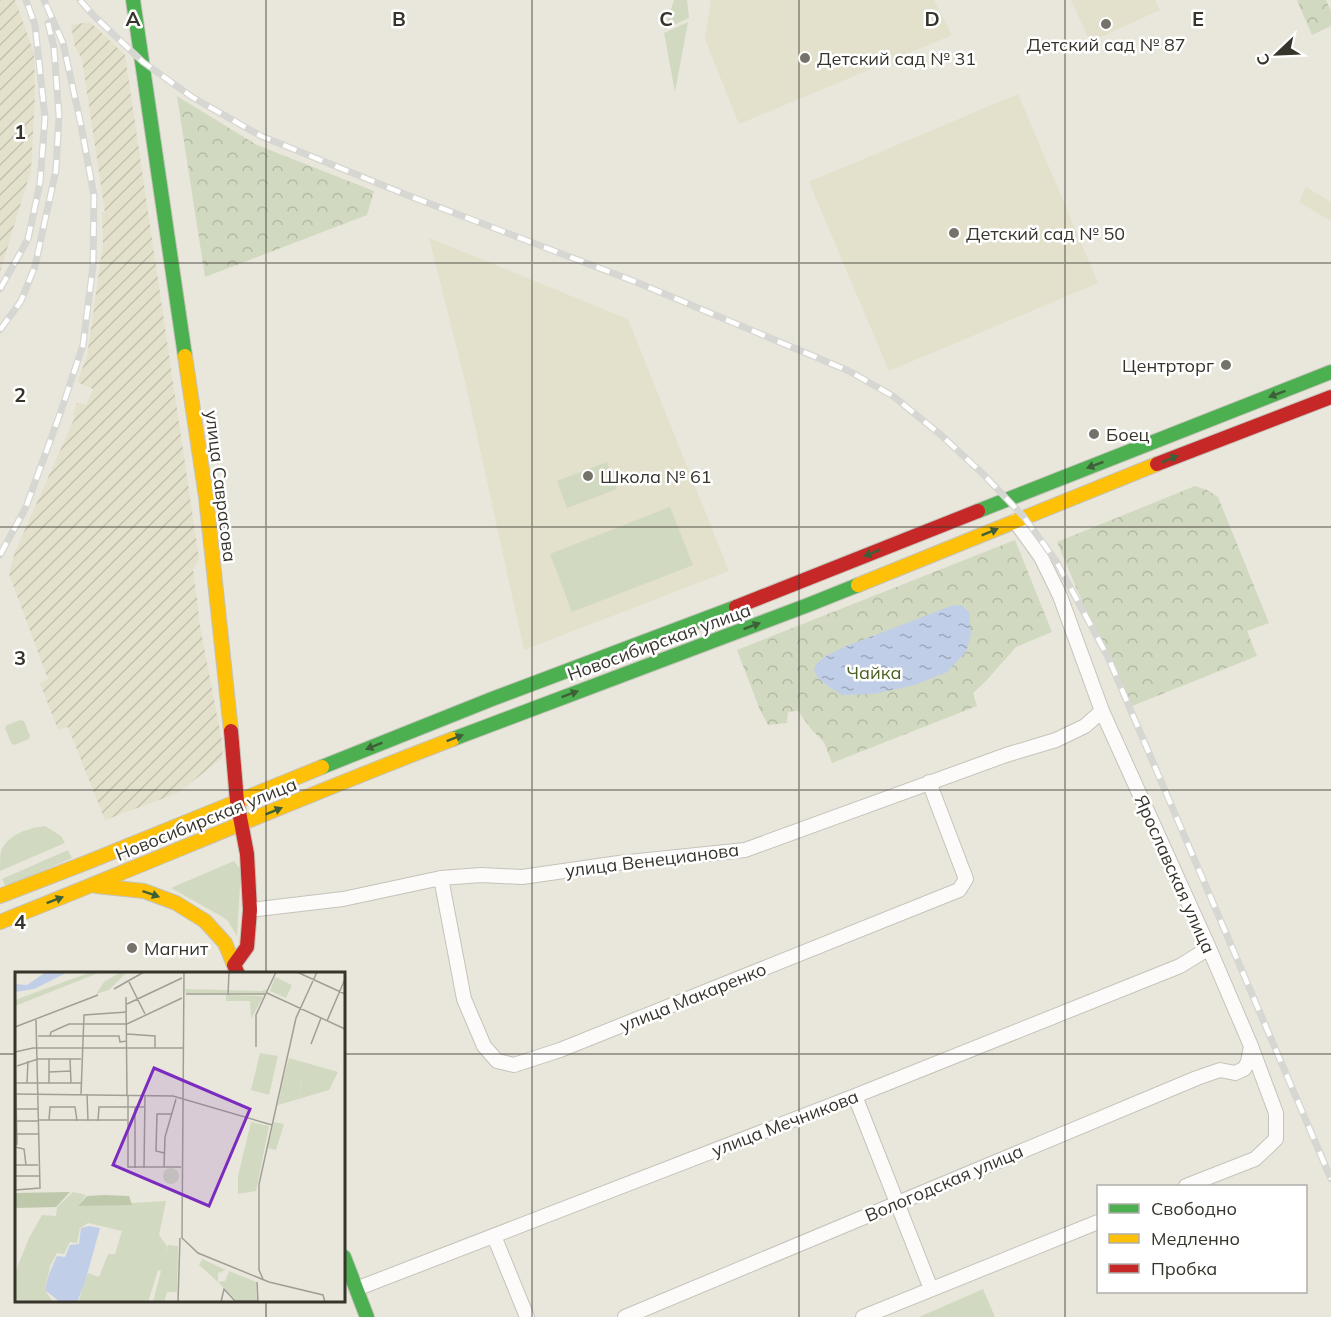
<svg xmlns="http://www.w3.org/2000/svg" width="1331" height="1317" font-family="Mulish,sans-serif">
<defs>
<pattern id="industrial-furrows" width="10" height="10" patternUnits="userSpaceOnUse" patternTransform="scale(1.5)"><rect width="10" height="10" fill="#e3e0cb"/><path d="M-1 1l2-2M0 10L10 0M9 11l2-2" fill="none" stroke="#c3c1ae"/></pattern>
<pattern id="park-crowns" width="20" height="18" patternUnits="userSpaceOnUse" patternTransform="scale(1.5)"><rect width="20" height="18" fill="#d1d9c0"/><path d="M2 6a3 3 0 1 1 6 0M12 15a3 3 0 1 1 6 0" fill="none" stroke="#b4bba5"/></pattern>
<pattern id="water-ripples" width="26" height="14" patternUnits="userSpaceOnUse" patternTransform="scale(1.5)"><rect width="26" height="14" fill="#c0cee8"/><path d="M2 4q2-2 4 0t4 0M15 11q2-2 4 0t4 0" fill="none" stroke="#9da8bc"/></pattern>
</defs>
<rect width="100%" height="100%" fill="#e9e7db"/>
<!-- built -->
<path fill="#e3e0cb" d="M711 0H934L952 35 739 124 705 39Z
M1071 0H1155L1160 10 1090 42Z
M1018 94 1098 283 889 371 809 182Z
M1306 187 1331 202V221L1299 202Z
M429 238 628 319 729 571 524 650 465 381Z"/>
<!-- industrial -->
<path fill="url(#industrial-furrows)" d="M0 0H15L34 53 35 96 31 170 0 272Z
M90 22 125 55 199 559 193 569 198 606 199 621 223 747 222 758 178 793 105 820 68 727 58 730 40 683 48 679 9 574 15 552 75 417 73 415 77 403 86 405 93 389 77 382 87 356 103 245 102 213H105L82 59 75 47 71 25Z"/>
<!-- green -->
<path fill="#d1d9c0" d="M674 0H687L689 18 665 29Z
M688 22 675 92 664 33Z
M607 462 617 489 567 508 557 481Z
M670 507 693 565 572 612 550 554Z
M20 720 24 721 30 736 29 739 14 745 11 743 5 728 7 725Z
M45 826 61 836 65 843 0 871C0 865 0 857 1 851 8 834 29 828 45 826Z
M68 850 72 858 6 887 2 879Z
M234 861 241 870 237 936 228 921 221 916 171 888Z
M983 1289 995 1317H919Z"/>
<!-- park -->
<path fill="url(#park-crowns)" d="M1297 0H1326L1331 11V26L1312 35Z
M177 96 257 145 374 191 367 215 205 277Z
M1195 486 1207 490 1218 497 1269 623 1247 631 1257 656 1127 708 1057 542Z
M1015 540 1052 632 1016 647 986 681 973 693 977 706 832 763 824 742 811 729 798 711 788 712 787 723 768 725 760 710 737 650Z"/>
<!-- water -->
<path fill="url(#water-ripples)" d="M961 605 969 612 971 635 966 652 947 672 915 685 873 694 842 695 829 687 818 678 814 670 816 664 826 656 844 647 951 606Z"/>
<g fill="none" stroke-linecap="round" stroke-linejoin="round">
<!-- street casing -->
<g stroke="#c5c3ba" stroke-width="16">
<path id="street" d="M1015 521 1041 557 1060 596 1102 711 1209 948 1251 1046 1276 1113V1139L1255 1159 1186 1186
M441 878 464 999 484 1046 497 1061 514 1065 560 1050 959 890 966 879 929 782
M250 910 343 899 441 878 481 875 522 877 619 863 745 850 1006 755 1056 740 1085 726 1102 711
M855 1096 931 1289
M494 1236 527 1317
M356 1289 855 1096 1180 966 1209 948
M625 1317 1197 1078 1220 1070 1235 1073 1244 1069 1248 1062 1251 1046
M863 1317 1098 1222"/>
</g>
<!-- fast casing -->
<g stroke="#c5c3ba" stroke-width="16">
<path id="fast" d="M133 0 185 356
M978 511 1331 372
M453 739 808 605 858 585
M322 767 492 699 736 607
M344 1257 367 1317"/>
</g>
<!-- slow casing -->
<g stroke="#c5c3ba" stroke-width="16">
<path id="slow" d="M185 356 206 497 231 731
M858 585 1157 464
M96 886 144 891 176 903 205 921 225 943 234 965
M0 896 88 862 322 767
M0 922C151 862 301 797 453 739"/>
</g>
<!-- jam casing -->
<g stroke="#c5c3ba" stroke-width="16">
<path id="jam" d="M1157 464 1331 397
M736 607 978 511
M231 731 237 801 247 854 250 910 247 947 234 965 238 974"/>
</g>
<!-- street -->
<use href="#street" stroke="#fcfbfa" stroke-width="14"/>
<!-- fast -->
<use href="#fast" stroke="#4caf50" stroke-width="14"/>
<!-- slow -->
<use href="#slow" stroke="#ffc107" stroke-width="14"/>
<!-- jam -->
<use href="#jam" stroke="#c62828" stroke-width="14"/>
<!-- rail casing -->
<g stroke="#d6d6d2" stroke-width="7">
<path id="rail" d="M80 0 93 15 143 62 192 97 261 136 407 195 636 282 849 371 893 396 941 435 984 475 1024 517 1056 561 1108 657 1331 1179
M0 289 28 239 40 183 45 118 35 25 26 0
M0 330 21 301 35 266 56 170 59 116 54 48 48 23
M0 555 26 507 61 411 83 345 93 266 94 196 81 125 63 43 44 0"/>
</g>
<!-- rail -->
<use href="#rail" stroke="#fff" stroke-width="4.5" stroke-dasharray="14" stroke-linecap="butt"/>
</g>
<!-- one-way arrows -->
<defs><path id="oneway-solid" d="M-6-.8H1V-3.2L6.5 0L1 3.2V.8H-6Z" transform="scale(1.5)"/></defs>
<g fill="#3e5f38">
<use href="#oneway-solid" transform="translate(1277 394) rotate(159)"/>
<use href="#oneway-solid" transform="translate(1170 459) rotate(-22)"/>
<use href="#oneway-solid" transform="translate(1095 465) rotate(159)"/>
<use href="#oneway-solid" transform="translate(990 532) rotate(-22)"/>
<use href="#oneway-solid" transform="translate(872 553) rotate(158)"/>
<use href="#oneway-solid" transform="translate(752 626) rotate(-21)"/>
<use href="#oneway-solid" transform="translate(570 694) rotate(-20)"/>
<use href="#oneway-solid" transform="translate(455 738) rotate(-21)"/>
<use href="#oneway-solid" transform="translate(374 746) rotate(158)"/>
<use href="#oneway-solid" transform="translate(274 811) rotate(-22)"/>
<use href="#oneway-solid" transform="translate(151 894) rotate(19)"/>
<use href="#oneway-solid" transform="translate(55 900) rotate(-21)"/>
</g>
<!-- grid -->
<path fill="none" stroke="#36342b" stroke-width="1.5" stroke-opacity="0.55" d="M266 0V974M532 0V1317M799 0V1317M1065 0V1317M0 263H1331M0 527H1331M0 790H1331M0 1054H16M344 1054H1331M266 1300V1317"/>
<!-- markers -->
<g fill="#757369" stroke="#fff" stroke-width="2">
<circle cx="1106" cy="24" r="6"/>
<circle cx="805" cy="58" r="6"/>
<circle cx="954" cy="233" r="6"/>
<circle cx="1226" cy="365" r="6"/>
<circle cx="1094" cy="434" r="6"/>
<circle cx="588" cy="476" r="6"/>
<circle cx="132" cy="948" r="6"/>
</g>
<g text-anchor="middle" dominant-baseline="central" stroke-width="5" stroke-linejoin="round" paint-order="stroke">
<!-- poi labels -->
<g font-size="18" fill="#36342b" stroke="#fff" text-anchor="start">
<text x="1106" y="44" text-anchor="middle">Детский сад № 87</text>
<text x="817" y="58">Детский сад № 31</text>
<text x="966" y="233">Детский сад № 50</text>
<text x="1214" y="365" text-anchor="end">Центрторг</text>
<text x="1106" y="434">Боец</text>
<text x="600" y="476">Школа № 61</text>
<text x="144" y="948">Магнит</text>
</g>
<!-- street labels -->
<g font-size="18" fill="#36342b" stroke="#fff">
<text transform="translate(221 486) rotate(83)">улица Саврасова</text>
<text transform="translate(659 642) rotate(-20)">Новосибирская улица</text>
<text transform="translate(206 819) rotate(-22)">Новосибирская улица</text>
<text transform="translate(652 860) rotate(-7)">улица Венецианова</text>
<text transform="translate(1175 874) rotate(66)">Ярославская улица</text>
<text transform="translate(693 997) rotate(-22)">улица Макаренко</text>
<text transform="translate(785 1123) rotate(-21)">улица Мечникова</text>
<text transform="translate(944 1183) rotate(-23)">Вологодская улица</text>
</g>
<!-- park labels -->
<g font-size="18" fill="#496020" stroke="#fff">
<text x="874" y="672">Чайка</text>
</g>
</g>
<!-- overview -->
<g transform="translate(15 972)">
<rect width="330" height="330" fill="#e9e7db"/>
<path d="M260 5 277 13 271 26 255 19ZM245 81 263 84 254 123 236 118ZM269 105 287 108 283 126 265 123ZM58 220 71 223 63 234 151 229 144 263 152 274 149 284 153 273 163 274 162 320H152L149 330H138L146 299 143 298 133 330H63L73 301 84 305 93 282H100L107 259 73 251 65 256 62 271 55 270 49 282 42 281 35 294 30 318 38 330H0V301L14 266 27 243 41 244 42 235ZM187 287 211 298 203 301V310L184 293Z" fill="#d1d9c0"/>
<path d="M55 220 41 235 0 236V221ZM89 223 114 224 117 233 63 234 72 224Z" fill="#bec8ab"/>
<path d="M76 0H86L0 34V28ZM106 0H112L94 18 81 22 89 10Z" fill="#d1d9c0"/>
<path d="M170 17 246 19 253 17 249 22 171 21ZM211 23 247 24 248 25 236 47 235 29H211ZM274 86 323 100 314 118 263 133 265 123 283 126 287 109 269 105ZM236 150 254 154 241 219 223 222V204ZM259 150 269 152 261 178 253 176ZM148 204a8 8 0 1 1 16 0a8 8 0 1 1-16 0ZM214 299 241 310 242 328H221L203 310 210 309Z" fill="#d1d9c0"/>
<path d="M31 0H53L19 17 0 20V12L12 13ZM74 254 85 256 70 310 62 330H45L30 318 34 302 42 284 50 285 55 273 64 272 66 256Z" fill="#c0cee8"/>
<path fill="none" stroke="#a19f95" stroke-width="1.5" d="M169 0 167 266 183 281 254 310 308 323 310 330M282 0 330 22M113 8 130 42M99 17 129 0M252 21 330 57M171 22H251M213 23 214 0M111 25 112 123M112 32 167 6M312 49 330 7M0 55 83 23M112 62 140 64V76M23 64H104L105 70 112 69M35 64 36 60 54 52H112L167 26M296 72 306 46M241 75V43L261 0M0 80 18 76H169M0 80 2 173M34 87V111M55 87 56 111M2 94 23 87H66M34 100 56 99M1 111H66M12 111 13 89M0 122 158 124 257 153M66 122 69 43 112 40M72 122 73 149M113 123V195H166M120 135V196M0 137H23M23 148H112M34 148 35 135H60L62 149M0 149H23M83 149 84 135H130M1 162H24M0 175 9 177 11 193M149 181 141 179 142 142H157M0 193H23M149 195 150 165 161 127M129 196 130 123M0 204H24M0 218 25 216 21 48M248 307 244 298V212L281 46 302 0M242 310 243 330M163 330 165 266M206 330 209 317 220 329H243"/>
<path fill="#7b2cbf" fill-opacity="0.15" stroke="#7b2cbf" stroke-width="3" d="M139 96 235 137 194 234 98 193Z"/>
<rect width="330" height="330" fill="none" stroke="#36342b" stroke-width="3"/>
</g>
<g font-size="20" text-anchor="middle" font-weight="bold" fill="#36342b" stroke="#fff" stroke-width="5" stroke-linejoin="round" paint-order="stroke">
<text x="133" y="26">A</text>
<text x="399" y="26">B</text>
<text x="666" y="26">C</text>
<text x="932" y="26">D</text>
<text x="1198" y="26">E</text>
<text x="20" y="139">1</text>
<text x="20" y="402">2</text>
<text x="20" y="665">3</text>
<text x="20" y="929">4</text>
</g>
<!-- legend -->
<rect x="1097" y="1185" width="210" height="108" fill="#ffffff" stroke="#afaeaa" stroke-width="1.5"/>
<rect x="1109" y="1204" width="30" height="9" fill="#4caf50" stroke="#afaeaa" stroke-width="1.5"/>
<text x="1151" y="1215" font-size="18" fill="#36342b">Свободно</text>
<rect x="1109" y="1234" width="30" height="9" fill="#ffc107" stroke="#afaeaa" stroke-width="1.5"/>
<text x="1151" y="1245" font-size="18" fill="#36342b">Медленно</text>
<rect x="1109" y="1264" width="30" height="9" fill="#c62828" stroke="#afaeaa" stroke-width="1.5"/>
<text x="1151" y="1275" font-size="18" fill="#36342b">Пробка</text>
<!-- north arrow -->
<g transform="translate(1277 54) rotate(247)" stroke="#ffffff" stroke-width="4.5" paint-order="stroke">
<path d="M0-4.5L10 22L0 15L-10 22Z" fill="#36342b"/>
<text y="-9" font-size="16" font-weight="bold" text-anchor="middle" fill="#36342b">С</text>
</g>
</svg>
